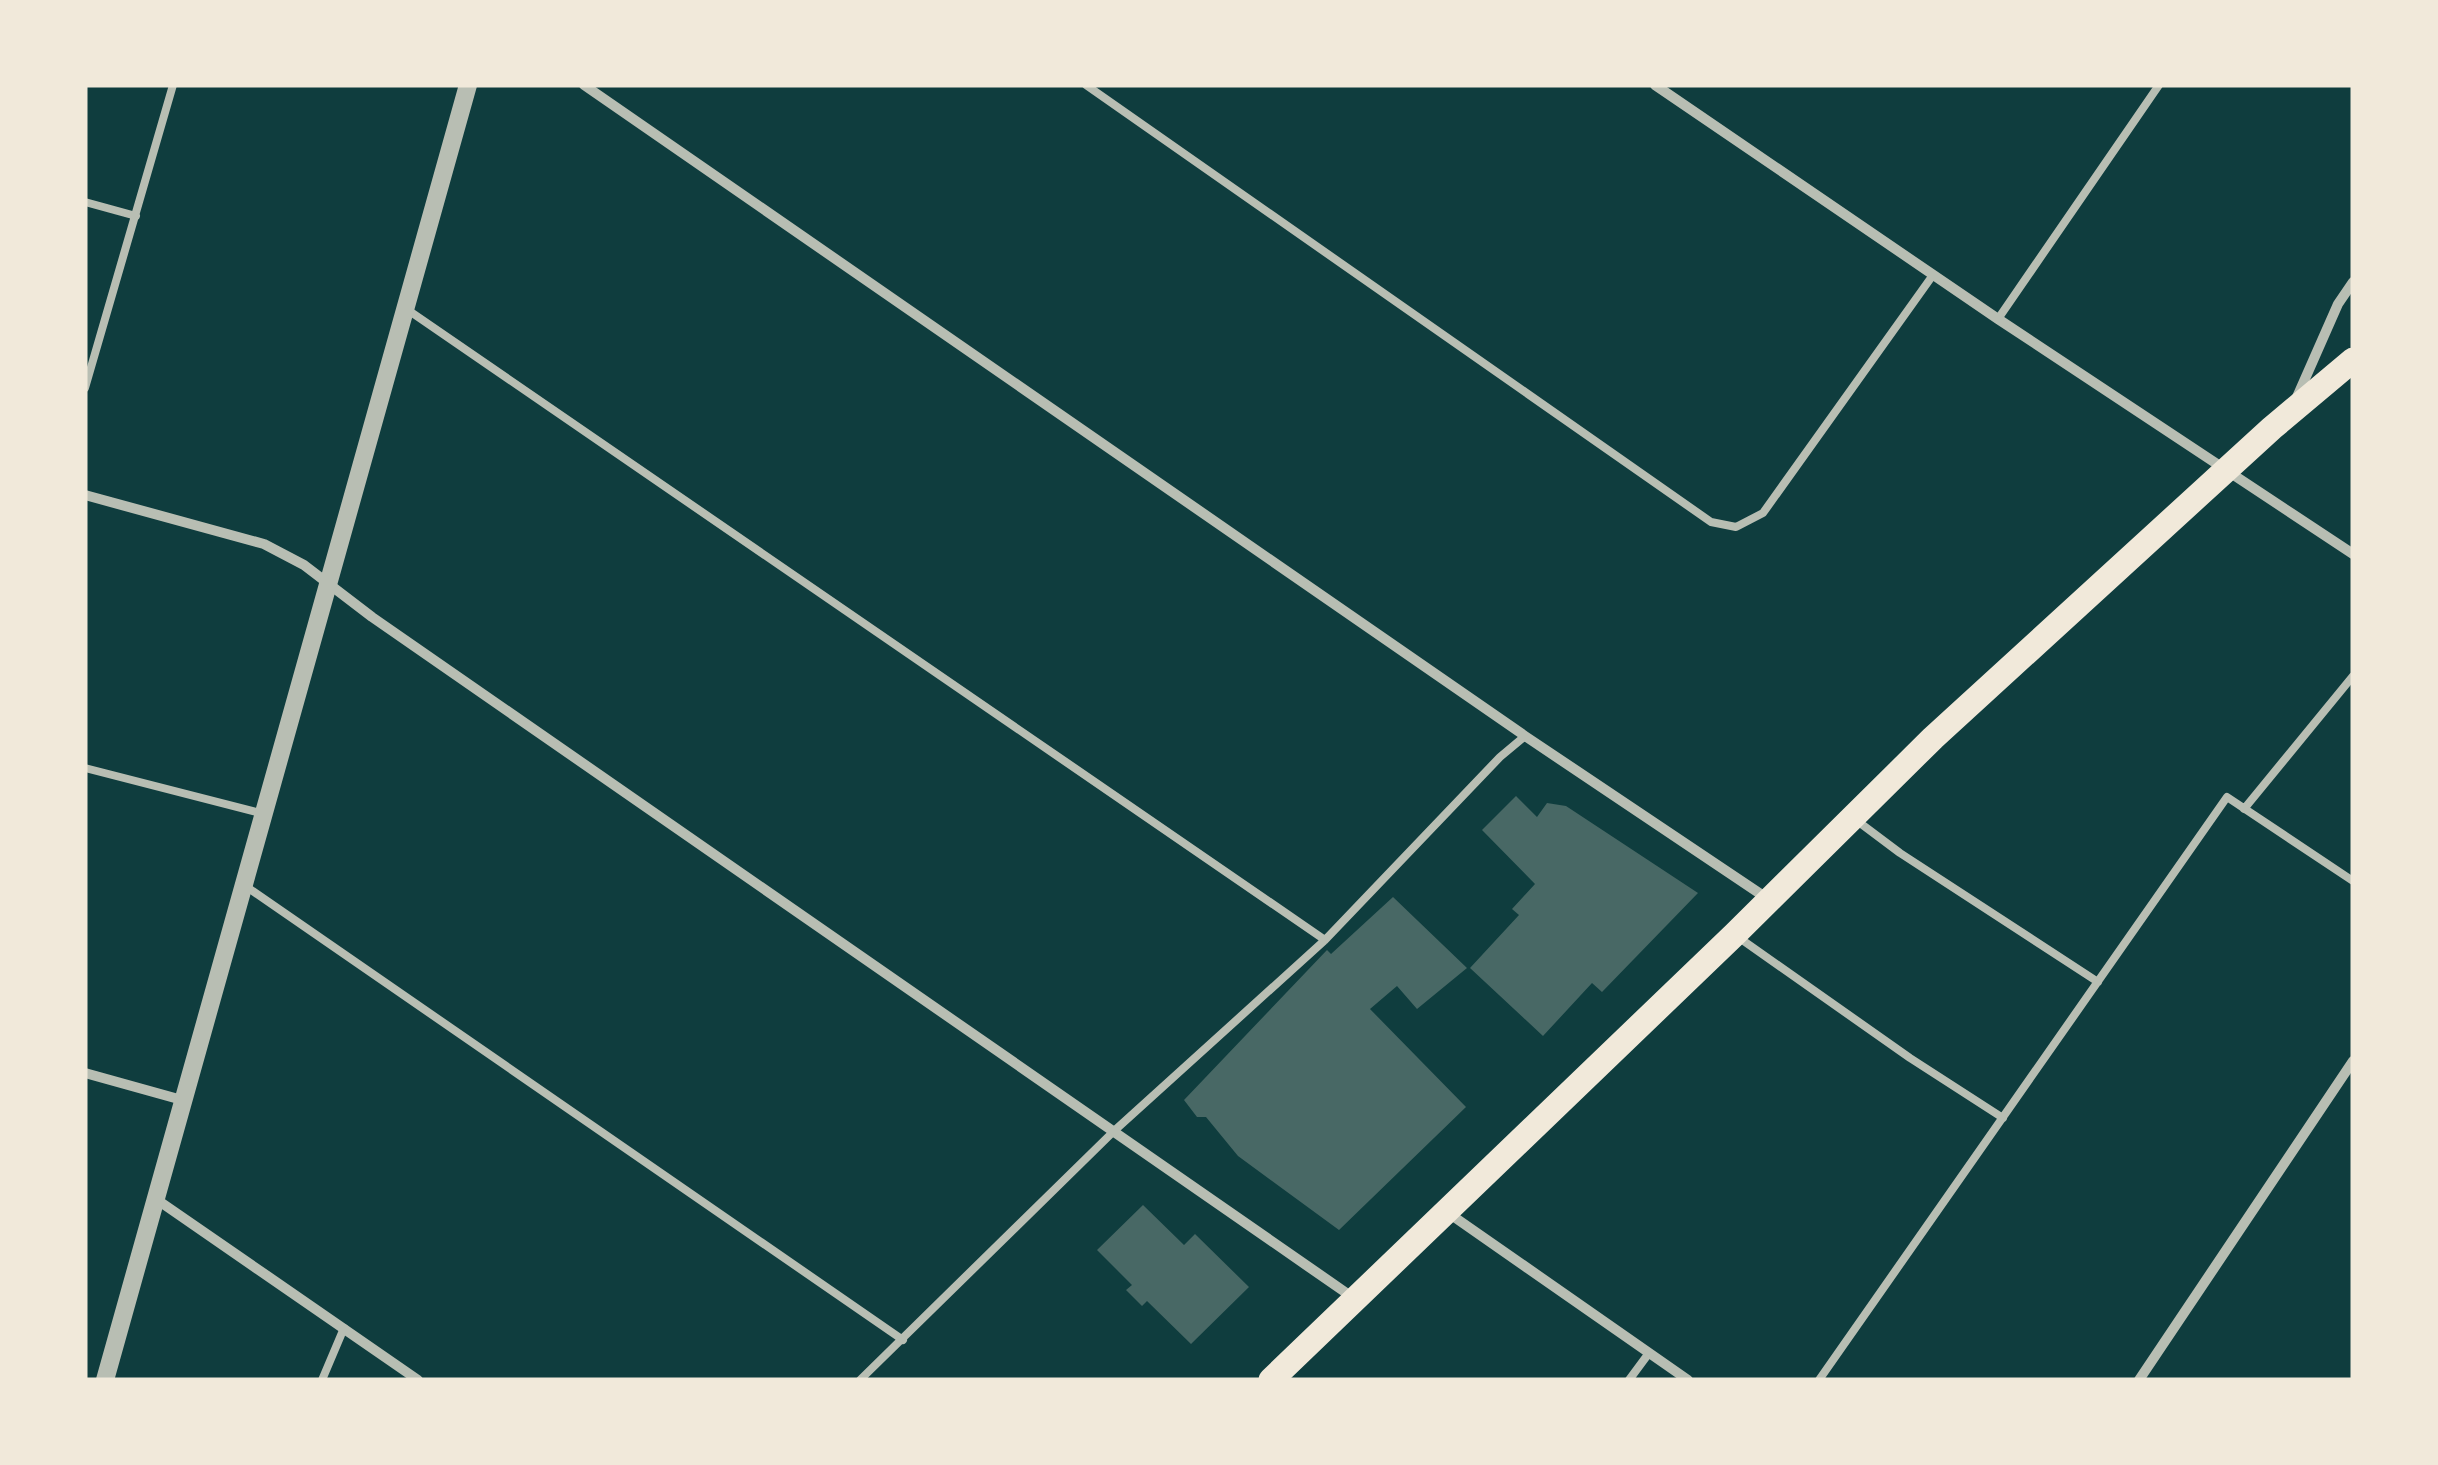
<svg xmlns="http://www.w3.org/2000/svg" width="2438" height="1465" font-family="'Source Sans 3',sans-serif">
<rect width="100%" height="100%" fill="#0f3d3e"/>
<!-- building -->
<path fill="#486865" d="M1516 796 1537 817 1547 803 1566 806 1698 893 1602 992 1592 983 1543 1036 1470 968 1519 915 1512 909 1535 884 1482 830Z
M1393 897 1467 968 1417 1009 1397 986 1370 1009 1466 1107 1339 1230 1238 1156 1206 1117H1197L1184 1100 1327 950 1331 954Z
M1143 1205 1184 1245 1195 1234 1249 1287 1191 1344 1147 1301 1142 1306 1126 1290 1132 1285 1097 1250Z"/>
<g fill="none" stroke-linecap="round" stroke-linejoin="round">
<!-- service -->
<path stroke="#b8beb3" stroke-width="8" d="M1086 85 1711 522 1736 527 1763 513 1933 275
M85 202 136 216
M405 308 1325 940
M1998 319 2159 85
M85 388 173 85
M85 768 264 814
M2244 809 2353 676
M1856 820 1900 853 2098 982
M244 885 903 1340
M1738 937 1910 1058 2003 1118
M322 1380 344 1328
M860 1380 1114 1131 1325 940 1500 757 1525 736
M1629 1380 1649 1353
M1819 1380 2227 797 2353 881"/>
<!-- minor -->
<path stroke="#b8beb3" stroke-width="10" d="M584 85 1525 736 1768 899
M1655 85 1998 319 2353 554
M2297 397 2338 304 2353 282
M85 495 264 544 304 565 372 617 1355 1299
M85 1073 182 1100
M156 1199 418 1380
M1447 1212 1688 1380
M2139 1380 2353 1061"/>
<!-- tertiary -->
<path stroke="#b8beb3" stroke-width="18" d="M105 1380 468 85"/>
<!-- primary -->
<path stroke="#f1e9da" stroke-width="25" d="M1271 1380 1735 934 1933 738 2272 428 2353 360"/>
</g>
<!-- border -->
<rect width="2438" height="1465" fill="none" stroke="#f1e9da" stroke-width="175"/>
</svg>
